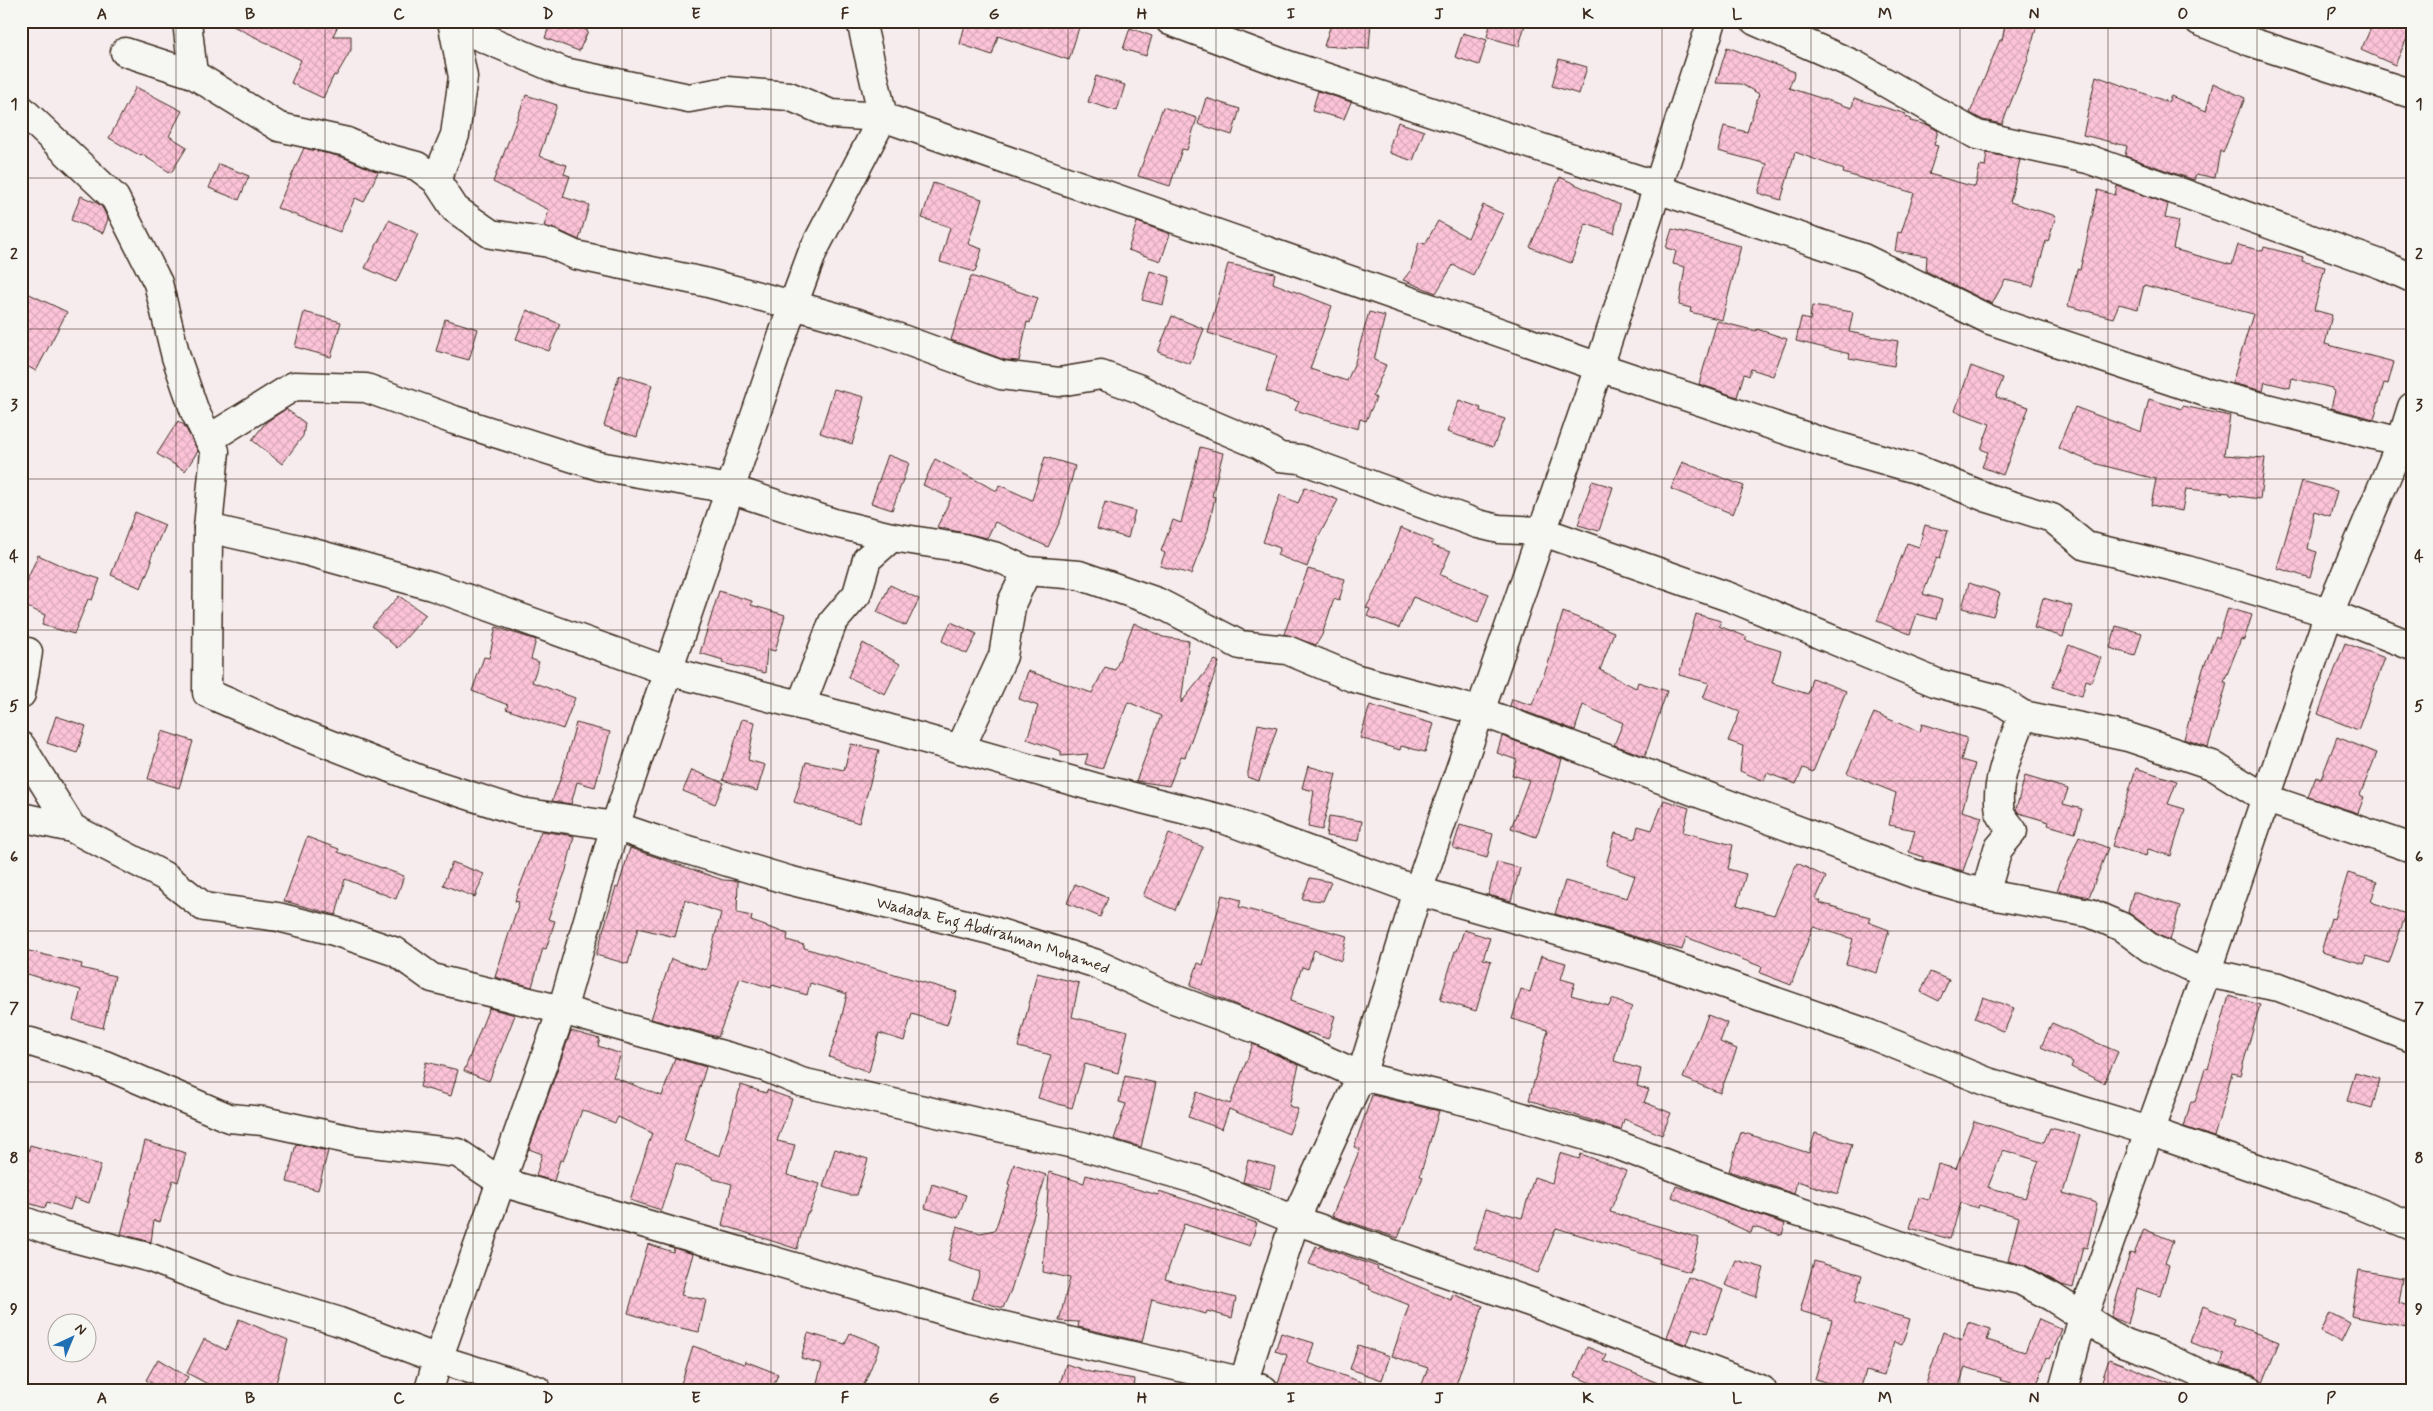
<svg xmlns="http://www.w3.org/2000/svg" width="2433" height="1411" font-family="Mynerve,sans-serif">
<defs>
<pattern id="building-cross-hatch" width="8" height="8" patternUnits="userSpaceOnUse" patternTransform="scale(1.25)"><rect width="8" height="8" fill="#fdc4d9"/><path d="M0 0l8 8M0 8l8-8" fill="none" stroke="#daa9ba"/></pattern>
</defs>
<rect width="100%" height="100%" fill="#f7eced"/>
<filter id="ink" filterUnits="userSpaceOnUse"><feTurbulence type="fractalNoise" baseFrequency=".02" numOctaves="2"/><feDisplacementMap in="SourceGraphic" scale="10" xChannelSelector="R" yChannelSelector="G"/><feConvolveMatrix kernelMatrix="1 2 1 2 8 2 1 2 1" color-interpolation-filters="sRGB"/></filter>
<g filter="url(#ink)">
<!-- building -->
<path fill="url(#building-cross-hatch)" stroke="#3b2a1e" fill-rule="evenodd" d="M223 21H340L333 36H351V50L336 76 334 75 323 98 291 83 301 60Z
M551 21H563L588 31 579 51 545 38Z
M966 21H1081L1069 60 998 36 992 55 960 44Z
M1332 21H1371L1369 49 1324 46Z
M1491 21H1526L1519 46 1487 37Z
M2006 21H2038L2027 62 2002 124 1983 120 1970 113 2000 40H2002Z
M2374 21H2412V27L2395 65 2361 50Z
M1130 28 1152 36 1146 56 1123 49Z
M1463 33 1487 40 1479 65 1455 57Z
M1727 47 1795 72 1789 88 1852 108 1854 98 1906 114 1905 117 1911 119 1910 121 1928 125 1938 131 1934 145 1938 146 1929 174 1975 187 1980 166 1985 167 1987 153 2020 160 2010 202 2056 216 2048 242 2046 241 2033 286 2005 280 1992 304 1926 271 1927 256 1895 251 1898 232 1901 233 1914 193 1843 173 1844 170 1795 152 1781 200 1758 193 1767 164 1718 151 1724 126 1747 132 1759 94 1741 84 1716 83Z
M1559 59 1587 67 1579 94 1552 86Z
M1096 76 1125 85 1117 111 1088 102Z
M2096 76 2168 102 2171 96 2206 111 2213 83 2245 98 2223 153 2220 151 2215 178 2196 174 2194 180 2125 156 2127 146 2083 135Z
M136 87 182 111 169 136 187 147 171 173 141 154V156L109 138Z
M1318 91 1351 102 1344 119 1312 111Z
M526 95 557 105 539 156 567 165 564 174 570 176 563 197 589 205 579 240 556 229 544 226 549 210 493 182Z
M1206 98 1240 109 1232 135 1198 124Z
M1163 107 1197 118 1187 150 1182 149 1170 186 1138 176Z
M1398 122 1424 131 1413 161 1390 153V145Z
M304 148 342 157 378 172 364 202 355 198 340 232 277 208Z
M219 164 249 176 239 200 209 188Z
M1560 177 1620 205 1614 233 1586 224 1571 263 1530 247Z
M933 183 982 199 968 244 982 249 975 272 940 262 950 227 922 218Z
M2117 186 2168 204 2165 218 2179 221 2173 249 2232 265 2238 245 2263 251 2264 247 2303 257 2302 261 2325 267 2314 310 2332 315 2325 344 2394 362 2388 384 2384 383 2374 419 2331 408 2335 391 2332 390V388L2292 378 2290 388 2265 382 2263 391 2232 383 2253 314 2144 285 2138 309 2119 304 2113 318 2068 306 2077 269 2080 270 2098 190 2115 195Z
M81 196 97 203 102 207 108 219 103 233 71 220Z
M1483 205 1503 214 1473 275 1453 265 1436 293 1403 280 1411 270 1419 242 1425 244 1438 221 1468 238Z
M389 220 418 234 396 282 365 268Z
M1137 222 1170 234 1161 261 1128 250Z
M1672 229 1741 246 1722 320 1690 312 1691 308 1679 305 1685 267 1673 264 1676 251 1666 248Z
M1228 264 1275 273 1273 283 1332 306 1310 369 1347 381 1355 362 1369 312 1385 316 1374 360 1386 365 1373 396 1376 398 1366 421 1360 419 1358 429 1295 410 1299 402 1266 391 1277 355 1208 333Z
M1150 271 1170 277 1163 305 1142 300Z
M971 276 1038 298 1030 323 1027 322 1019 361 1005 360 951 340Z
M21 290 67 312 36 371 21 363Z
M1812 306 1853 312 1849 332 1898 341 1894 366 1849 358 1850 354 1796 341 1801 318 1810 320Z
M527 310 560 324 549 351 516 339Z
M304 312 341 322 331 357 295 347Z
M1172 316 1204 329 1190 364 1158 352Z
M445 319 478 329 469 360 436 351Z
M1717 321 1756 331 1757 329 1787 339 1773 376 1751 369 1749 376 1744 374 1737 397 1699 384Z
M1971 366 2003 378 1996 397 2029 407 2003 475 1982 467 1988 452 1981 449 1990 424 1955 411Z
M619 375 652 385 637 437 604 426Z
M834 389 864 397 859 417H861L852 444 820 433Z
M2149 399 2182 409 2183 406 2230 416 2224 455 2265 458 2260 499 2230 495V493L2186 489 2182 511 2151 505 2156 479 2097 464 2058 448 2075 407 2141 432Z
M1459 400 1481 408 1480 411 1505 419 1493 447 1447 432Z
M286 409 305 423 303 436 282 464 252 440 266 422Z
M178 421 184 425 198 451 185 471 157 454Z
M1200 447 1223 453 1212 496 1215 497 1208 530 1191 574 1160 566 1165 553 1161 551 1173 520 1181 523Z
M888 455 909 463 892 510 871 503Z
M1045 457 1075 466 1061 519 1048 547 995 522 987 538 937 527 951 498 923 485 935 459 997 491 999 485 1032 500Z
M1682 462 1744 486 1733 514 1671 489Z
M1592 481 1613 487 1599 531 1578 525Z
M2302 481 2337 491 2330 516 2314 511 2307 549 2317 552 2310 578 2277 568Z
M1305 487 1338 500 1318 538 1307 567 1277 555 1280 548 1263 542 1280 495 1298 503Z
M1105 502 1135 511 1128 538 1097 529Z
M135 512 165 525 150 560 152 561 141 588 111 575Z
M1925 525 1948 531 1940 558 1937 557 1923 594 1942 600 1936 619 1917 614 1910 634 1877 621 1907 543 1919 547Z
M1401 528 1433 541 1431 545 1450 552 1440 575 1489 594 1478 623 1413 597 1399 628 1367 616 1370 609 1366 608 1383 576Z
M38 555 69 569 100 579 92 600 88 599 74 634 42 625 45 615 21 604V594Z
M1308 569 1345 579 1339 601 1334 599 1322 635 1316 645 1284 634Z
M1969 583 2000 593 1993 616 1962 608Z
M890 585 919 599 906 626 877 612Z
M719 591 752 601 751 605 785 615 775 651 767 649 765 673 722 663 723 660 700 653Z
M399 596 426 615 397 648 372 626Z
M2043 598 2072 606 2063 637 2034 628Z
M2228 608 2252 615 2244 640 2241 639 2224 682 2227 683 2208 747 2184 739 2203 669 2216 636 2219 638Z
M1563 612 1614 632 1600 670 1636 688 1638 682 1667 691 1645 756 1614 745 1623 723 1583 705 1575 730 1510 706 1512 699 1532 705 1548 664Z
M1696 614 1721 621 1719 626 1747 637 1745 640 1781 651 1772 683 1808 694 1812 678 1846 691 1813 772 1803 768 1796 784 1767 773 1764 781 1740 771 1743 746 1728 741 1740 712 1703 698 1709 683 1679 675Z
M951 622 977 634 967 654 942 641Z
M1134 623 1163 637 1189 641 1181 703 1215 660 1219 662 1185 757 1181 756 1169 786 1136 781 1161 716 1128 702 1102 769 1085 764 1088 754 1061 756V751L1027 739 1038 706 1019 699 1028 671 1092 693 1105 667 1115 670Z
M2116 626 2142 633 2135 656 2110 648Z
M496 627 536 640 531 659 539 662 532 682 575 698 563 729 506 709 508 705 472 691 484 657 489 658Z
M863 643 900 664 885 694 848 677Z
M2345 643 2385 658 2358 730 2318 714Z
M2069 645 2101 658 2091 682 2086 680 2082 696 2052 687Z
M1370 705 1434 724 1425 752 1401 746 1400 750 1360 738Z
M1874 713 1920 732 1922 724 1967 738 1961 760 1975 764 1962 811 1982 817 1963 871 1923 860V857L1909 852 1915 830 1889 825 1896 793 1847 773Z
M56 716 86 726 77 753 47 743Z
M742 719 755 722 748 760 765 765 757 791 723 780Z
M576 723 610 732 595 787 577 782 571 804 552 801 561 777Z
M1258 724 1277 728 1259 781 1247 777Z
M162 731 193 741 179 788 148 779Z
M1502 736 1562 759 1550 800 1536 837 1511 828 1529 780 1512 775 1517 760 1497 753Z
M2337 737 2377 753 2360 795 2364 797 2358 813 2308 797 2316 777 2321 779Z
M851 744 879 750 859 823 794 802 806 762 844 770Z
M1308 766 1336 774 1322 830 1308 827 1314 791 1302 788Z
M2136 768 2177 781 2168 804 2185 809 2171 856 2148 849 2146 856 2112 846Z
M692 770 724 783 715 804 683 791Z
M2025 776 2068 789 2063 804 2082 809 2075 833 2048 825 2049 822 2019 813 2016 809Z
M1664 800 1689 808 1683 832 1733 845 1728 869 1746 874 1737 905 1774 915 1797 863 1826 877 1816 899 1821 901 1820 903 1870 917 1868 922 1889 930 1877 973 1846 964 1853 939 1813 927 1791 985 1760 973 1762 967 1686 937 1682 950 1555 914 1565 881 1627 898 1635 876 1606 865 1615 833 1635 839 1638 826 1652 830Z
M1329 816 1362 821 1359 841 1326 836Z
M1460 825 1493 834 1487 858 1453 848Z
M541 831 574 836 566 870 548 919 555 921 546 949 543 948 532 987 495 977 519 902 515 901 517 894Z
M1169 833 1203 847 1175 910 1143 896Z
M2079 836 2108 848 2089 897 2057 890Z
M307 837 339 849 338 852 404 876 396 899 345 879 336 915 284 901Z
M630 848 723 880 738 881 737 913 752 916 751 921 788 934 787 940 804 945V948L957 992 947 1025 912 1014 904 1041 879 1033 869 1072 829 1057 840 1024 847 994 810 983 807 995 772 985 771 988 740 978 718 1037 651 1019 671 959 706 970 721 913 685 900 675 937 638 928 628 964 596 955 616 887 618 888Z
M452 862 484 874 475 897 443 885Z
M1497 862 1520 868 1511 901 1488 895Z
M2348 873 2377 882 2371 902 2406 914 2389 963 2367 956 2364 964 2321 952 2331 918 2334 919Z
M1310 878 1331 882 1323 901 1302 899Z
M1075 884 1108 898 1100 917 1067 903Z
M2133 892 2180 906 2170 940 2158 935 2128 912Z
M1222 895 1241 900 1239 907 1347 936 1341 961 1314 950 1308 969 1302 967 1290 1001 1335 1016 1328 1039 1307 1032V1034L1190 986 1198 963 1203 965Z
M1464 930 1490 938 1483 959 1491 961 1476 1011 1440 1000 1455 951H1457Z
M21 949 82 964 81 968 115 976 103 1028 73 1020 81 990 21 972Z
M1541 956 1566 963 1561 979 1575 983 1571 995 1609 1006 1612 999 1632 1007 1620 1036 1614 1061 1641 1069 1637 1086 1649 1090 1644 1102 1671 1113 1662 1135 1624 1119 1621 1130 1529 1100 1548 1030 1512 1019 1521 989 1530 992Z
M1930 972 1949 980 1939 1001 1921 992Z
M1037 973 1079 983 1072 1017 1128 1031 1118 1073 1085 1064 1072 1108 1038 1098 1051 1055 1018 1047Z
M2229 996 2260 1005 2240 1075 2232 1073 2214 1137 2184 1127 2191 1101 2195 1102 2205 1068 2208 1069Z
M1983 997 2014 1008 2004 1032 1975 1018Z
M489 1008 515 1015 489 1081 464 1071Z
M1708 1015 1727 1023 1720 1042 1737 1049 1720 1093 1683 1078Z
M2052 1023 2118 1052 2104 1083 2071 1067 2073 1062 2041 1047Z
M571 1031 600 1039 598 1046 621 1054 613 1077 662 1096 675 1058 706 1067 684 1141 720 1156 741 1085 766 1093 767 1090 792 1099 777 1141 795 1145 787 1175 820 1184 809 1213H807L797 1249 722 1225 732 1184 713 1179V1177L676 1163 661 1210 630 1200 652 1133 618 1117 615 1123 582 1110 563 1161 560 1160 554 1181 536 1176 542 1154 529 1149Z
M1253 1044 1299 1065 1289 1106 1298 1109 1289 1134 1229 1109 1222 1129 1188 1117 1197 1092 1230 1104Z
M426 1062 458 1070 451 1096 420 1087Z
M2355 1072 2380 1079 2372 1108 2347 1101Z
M1125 1076 1156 1083 1141 1147 1114 1139 1126 1104 1119 1102Z
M1372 1095 1439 1111 1420 1176 1423 1177 1398 1238 1332 1216 1360 1149 1354 1147Z
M1974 1121 2044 1142 2050 1128 2080 1135 2063 1193 2097 1203 2087 1248 2083 1247 2073 1288 2062 1285 2027 1266 2008 1261 2019 1217 1979 1205 1978 1208 1961 1203 1950 1239 1910 1228 1919 1197 1928 1200 1938 1164 1956 1169ZM2003 1150 2039 1161 2025 1198 1988 1187Z
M1741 1132 1809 1153 1815 1133 1852 1144 1838 1194 1797 1181 1794 1194 1729 1171Z
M145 1141 186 1153 178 1182 173 1180 160 1222 154 1220 151 1242 121 1234Z
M296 1144 328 1151 318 1190 287 1182Z
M30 1145 101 1165 89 1203 74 1198 70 1210 47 1202 45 1208 21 1201V1175Z
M835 1149 868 1159 857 1195H849L823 1187Z
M1560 1153 1579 1159 1581 1154 1626 1171 1610 1212 1699 1238 1690 1272 1659 1263 1660 1259 1556 1228 1538 1273 1474 1248 1486 1208 1522 1218 1534 1177 1552 1183Z
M1248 1160 1275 1167 1270 1189 1243 1182Z
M1014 1164 1046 1175 1011 1290 1003 1308 972 1299 980 1272 948 1261 957 1226 980 1233 995 1230 1010 1185 1008 1184Z
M1049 1172 1084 1183 1086 1175 1158 1195 1159 1191 1257 1223 1250 1246 1184 1224 1165 1279 1236 1298 1232 1318 1207 1311 1206 1314 1152 1299 1142 1342 1078 1327 1079 1322 1059 1321 1070 1278 1043 1272Z
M932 1184 966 1195 958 1218 925 1208Z
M1676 1186 1785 1224 1782 1235 1753 1227 1751 1233 1672 1197Z
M2144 1229 2173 1241 2165 1263 2169 1265 2160 1296 2137 1288 2128 1324 2111 1317 2130 1253 2134 1254Z
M648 1244 673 1252 674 1248 693 1254 681 1295 706 1300 699 1332 667 1325 628 1313Z
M1316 1246 1319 1248 1320 1246 1378 1267 1377 1269 1451 1300 1453 1294 1483 1306 1454 1390H1420L1428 1368 1392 1356 1409 1305 1369 1289 1370 1286 1309 1264Z
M1736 1260 1764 1268 1756 1297 1725 1285Z
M1814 1261 1862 1275 1854 1303 1910 1319 1902 1345 1894 1342 1884 1376 1866 1371 1860 1390H1852L1815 1379 1832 1320 1800 1311Z
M2359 1270 2403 1278 2399 1303 2412 1307V1328L2351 1316Z
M1688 1277 1723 1290 1707 1333 1693 1328 1687 1345 1667 1337Z
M2203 1306 2235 1319 2233 1324 2279 1342 2263 1383 2255 1375 2221 1365 2224 1355 2190 1342Z
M2330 1313 2350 1323 2341 1342 2321 1332Z
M239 1319 288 1340 274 1390H219L187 1373 204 1339 226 1350Z
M2039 1319 2062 1329 2050 1358 2047 1357 2035 1389 2000 1380 2001 1378 1965 1367 1958 1390H1924L1943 1332 1962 1340 1968 1322 1991 1329 1987 1340 2025 1352Z
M808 1333 845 1344 850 1333 880 1345 862 1390H815L822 1364 801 1358Z
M1281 1333 1314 1343 1308 1363 1375 1387 1374 1390H1279L1278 1384 1287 1355 1275 1351Z
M1358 1345 1390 1356 1382 1380 1350 1369Z
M693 1346 744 1364 745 1361 778 1374 772 1390H679Z
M1587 1347 1607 1355 1604 1361 1675 1390H1606L1575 1376Z
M158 1359 188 1377 180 1390H163L146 1380Z
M2109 1359 2181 1387 2180 1390H2099Z
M1066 1364 1090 1372 1135 1379 1134 1390H1058Z"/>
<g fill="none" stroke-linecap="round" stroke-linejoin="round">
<!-- minor casing -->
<g stroke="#3b2a1e" stroke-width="31">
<g id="minor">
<path d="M456 21 467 31 564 72 689 98 727 91 789 96 831 114 883 117 1599 367 1822 442 1916 469 1988 498 2052 518 2086 546 2187 570 2329 613 2412 646"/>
<path d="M861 21 883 117 813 251 793 305 615 826 562 1010 765 1067 801 1082 1082 1146 1197 1180 1295 1220 1533 1303 1762 1390"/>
<path d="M1170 21 1285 64 1658 186 1666 192 1863 258 1990 320 2211 394 2401 442 2412 447"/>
<path d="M1755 21 1855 65 1977 135 2088 159 2383 265 2412 278"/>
<path d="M2199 21 2251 42 2412 94"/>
<path d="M125 52 193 74 187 21"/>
<path d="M193 74 279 127 347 142 379 156 417 166 436 180 455 209 491 234 549 243 575 255 704 282 793 305 858 323 1001 375 1059 382 1101 375 1140 389 1180 411 1258 444 1280 457 1300 459 1478 524 1499 529 1541 531 1732 598 1937 683 1998 699 2023 715 2128 737 2212 765 2267 799 2412 848"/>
<path id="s1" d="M21 109 115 198 158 283 176 357 195 412 215 451 208 528 207 693 290 729 421 780 521 812 615 826 668 844 788 880 990 930 1094 963 1171 998 1259 1030 1361 1076 1485 1106 1620 1146 1744 1194 1863 1232 1961 1267 2020 1280 2052 1297 2122 1342 2160 1355 2207 1377 2250 1390"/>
<path d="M436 180 455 135 463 77 452 21"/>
<path d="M209 439 294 386 366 388 454 420 599 466 730 489 834 523 892 537 963 548 997 557 1027 571"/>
<path d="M208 528 299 549 432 586 668 671 862 721 1094 787 1226 820 1418 891 1641 955 1869 1034 1988 1082 2149 1131 2351 1201 2412 1226"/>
<path d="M21 694 28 652"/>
<path d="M801 705 833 622 857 594 867 559 892 537"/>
<path d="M21 746 72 828 166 877 204 907 278 917 334 931 396 952 432 978 562 1010 438 1359 429 1390"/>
<path d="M960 749 1003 656 1012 602 1027 571 1079 575 1157 602 1240 645 1287 650 1354 678 1479 711 1915 874 1985 894 2090 913 2122 927 2150 948 2188 966 2206 973 2279 987 2412 1038"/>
<path d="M21 817 72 828"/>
<path d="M1985 894 1998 849 2013 831C2009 825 2002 818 2000 812 1994 780 2013 744 2023 715"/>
<path d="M21 1042H31L105 1065 229 1118 263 1121 356 1141 458 1153 501 1182 970 1318 1244 1382 1264 1390"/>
<path d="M21 1220 62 1235 151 1258 231 1289 337 1321 438 1359 537 1390"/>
<path d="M1241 1390 1295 1220 1361 1076 1418 891 1599 367 1712 21"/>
<path d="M2063 1390 2083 1317 2206 973 2329 613 2401 442 2412 407"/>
</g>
</g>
<!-- minor -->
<use href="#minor" stroke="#f6f6f2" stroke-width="28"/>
</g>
</g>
<!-- grid -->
<path fill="none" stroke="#3b2a1e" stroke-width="1" stroke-opacity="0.55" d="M176 21V1390M325 21V1390M473 21V1390M622 21V1390M771 21V1390M919 21V1390M1068 21V1390M1216 21V1390M1365 21V1390M1514 21V1390M1662 21V1390M1811 21V1390M1960 21V1390M2108 21V1390M2257 21V1390M21 178H2412M21 329H2412M21 479H2412M21 630H2412M21 781H2412M21 931H2412M21 1082H2412M21 1233H2412"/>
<g text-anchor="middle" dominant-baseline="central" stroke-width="4.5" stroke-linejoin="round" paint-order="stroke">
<!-- street labels -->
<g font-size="16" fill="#3b2a1e" stroke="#f6f6f2">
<text stroke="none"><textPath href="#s1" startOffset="1470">Wadada Eng Abdirahman Mohamed</textPath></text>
</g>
</g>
<!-- margin -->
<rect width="2433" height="1411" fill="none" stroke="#f6f6f2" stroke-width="55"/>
<!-- north arrow -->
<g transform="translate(72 1338) rotate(44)"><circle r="24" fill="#f6f6f2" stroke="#aba49d"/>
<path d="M0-4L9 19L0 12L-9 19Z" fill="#1f6fb2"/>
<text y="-8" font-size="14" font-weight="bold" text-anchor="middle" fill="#3b2a1e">N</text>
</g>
<rect x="28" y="28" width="2378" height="1356" fill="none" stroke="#3b2a1e" stroke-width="2"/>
<g font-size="16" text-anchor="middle" font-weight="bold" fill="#3b2a1e">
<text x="102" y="19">A</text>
<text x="250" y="19">B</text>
<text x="399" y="19">C</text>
<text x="548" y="19">D</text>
<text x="696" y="19">E</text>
<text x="845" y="19">F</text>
<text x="994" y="19">G</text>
<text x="1142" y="19">H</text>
<text x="1291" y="19">I</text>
<text x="1439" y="19">J</text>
<text x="1588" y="19">K</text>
<text x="1737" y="19">L</text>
<text x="1885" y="19">M</text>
<text x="2034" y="19">N</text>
<text x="2183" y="19">O</text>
<text x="2331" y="19">P</text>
<text x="14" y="109">1</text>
<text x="2419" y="109">1</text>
<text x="14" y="259">2</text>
<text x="2419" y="259">2</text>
<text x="14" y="410">3</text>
<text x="2419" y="410">3</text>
<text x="14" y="561">4</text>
<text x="2419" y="561">4</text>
<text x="14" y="711">5</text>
<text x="2419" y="711">5</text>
<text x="14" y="862">6</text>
<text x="2419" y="862">6</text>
<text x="14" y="1013">7</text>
<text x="2419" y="1013">7</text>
<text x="14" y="1163">8</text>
<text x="2419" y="1163">8</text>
<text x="14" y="1314">9</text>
<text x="2419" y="1314">9</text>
<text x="102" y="1403">A</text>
<text x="250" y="1403">B</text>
<text x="399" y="1403">C</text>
<text x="548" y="1403">D</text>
<text x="696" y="1403">E</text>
<text x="845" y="1403">F</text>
<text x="994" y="1403">G</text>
<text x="1142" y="1403">H</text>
<text x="1291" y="1403">I</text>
<text x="1439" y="1403">J</text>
<text x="1588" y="1403">K</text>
<text x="1737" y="1403">L</text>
<text x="1885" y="1403">M</text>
<text x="2034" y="1403">N</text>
<text x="2183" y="1403">O</text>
<text x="2331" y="1403">P</text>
</g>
</svg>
